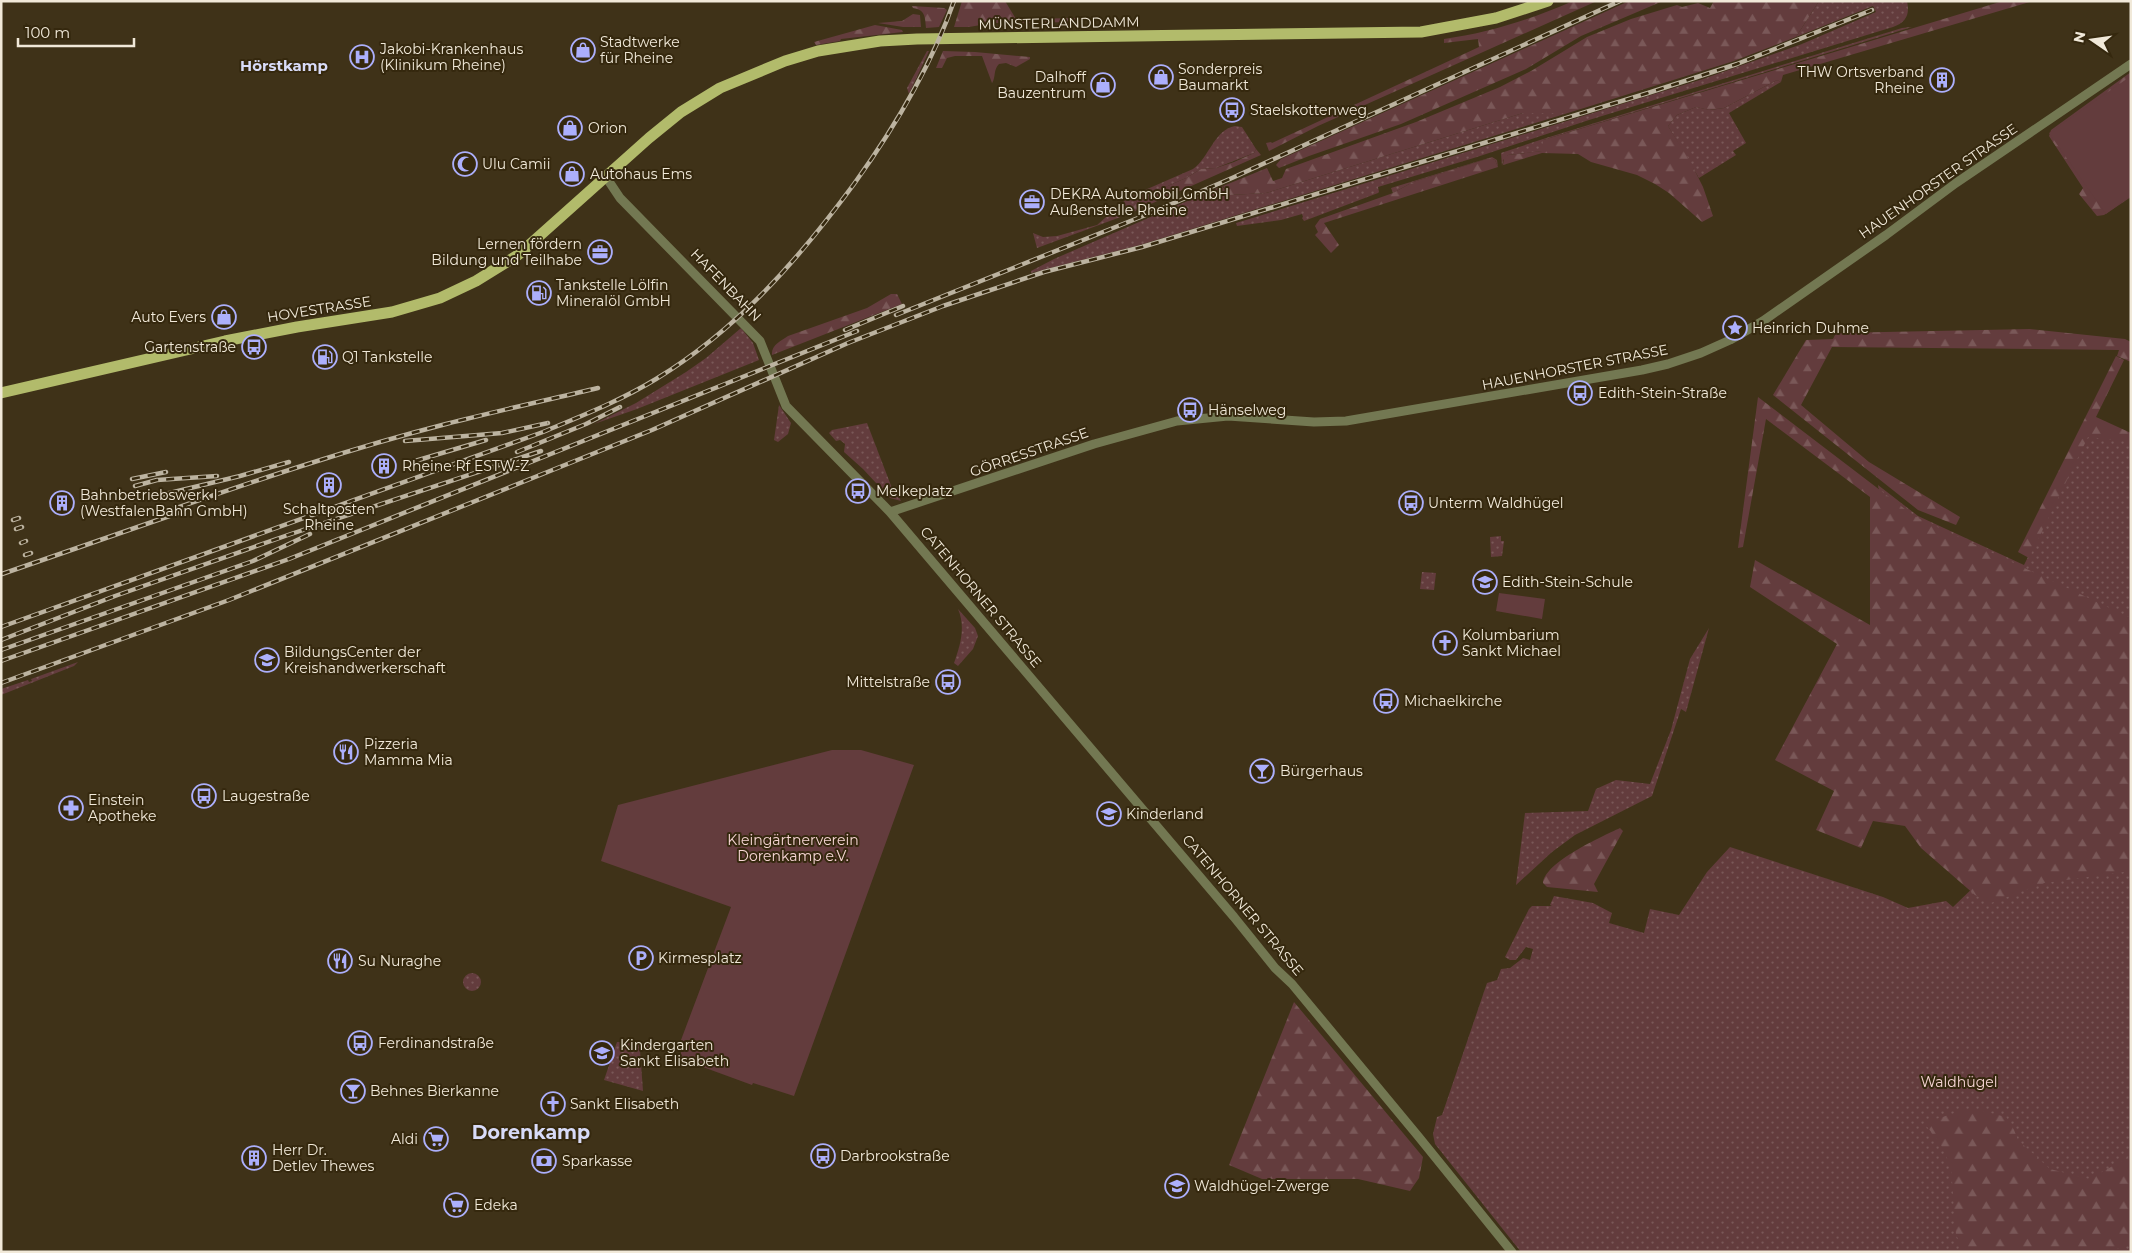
<svg xmlns="http://www.w3.org/2000/svg" width="2132" height="1253" font-family="Montserrat,sans-serif">
<defs>
<pattern id="grass-dots" width="8" height="8" patternUnits="userSpaceOnUse" patternTransform="scale(1.25)"><rect width="8" height="8" fill="#633c3d"/><path d="M2 2h.1M6 6h.1" fill="none" stroke="#7a5858" stroke-width="1.8" stroke-linecap="round"/></pattern>
<pattern id="forest-firs" width="22" height="20" patternUnits="userSpaceOnUse" patternTransform="scale(1.25)"><rect width="22" height="20" fill="#633c3d"/><path d="M5 1l3.5 6h-7zM16 11l3.5 6h-7z" fill="#7a5858"/></pattern>
</defs>
<rect width="100%" height="100%" fill="#3f3218"/>
<!-- grass -->
<path fill="url(#grass-dots)" d="M1819 1H1907C1910 15 1906 22 1893 27L1589 120 1477 157 1378 187 1379 192 1378 193 1304 221 1302 218 1303 217 1302 214 1281 220 1237 226 1236 223 1703 79 1802 44 1876 12 1873 6 1796 37Z
M1912 27 1543 140V151L1508 155 1503 160 1502 166 1501 153 1543 139 1902 28Z
M927 51H929L909 94 907 88Z
M1777 80 1781 82 1729 113 1746 143 1733 151 1736 155 1699 178 1668 126 1677 115 1696 107 1710 110 1724 108Z
M1523 113H1568L1140 245 1031 273V271L1054 259 1222 186 1230 195 1266 193Z
M1235 126 1242 127 1256 149 1254 153 1216 168 1201 169 1186 178 1138 199 1134 206 1126 215 1037 248 1033 233 1043 237 1057 236 1097 225 1129 197 1193 169C1209 158 1214 130 1235 126Z
M1492 157 1497 160 1498 167 1495 160 1490 158 1413 182 1393 193 1391 188Z
M741 328 753 343 759 360 637 409 594 424 636 403 686 372 706 358Z
M779 405 791 423 788 434 778 442 774 440Z
M867 423 895 496 898 495 901 501 890 498 863 469 844 452 845 444 840 440 836 441 829 433 832 430Z
M2094 423 2131 441V1252H1521L1435 1144 1433 1134 1437 1117 1442 1115 1487 983 1497 980 1501 969 1510 968 1523 958 1530 960 1533 949 1526 947 1516 960H1510L1505 957 1529 909 1532 906H1552L1550 905 1554 896 1593 903 1612 913 1609 923 1644 933 1650 909 1679 915 1707 872 1730 847 1883 897 1908 908 1946 901 1953 907 1979 882 1904 728 1886 522 1878 485 1918 516 2024 565Z
M1501 536V541H1504L1502 556 1491 557 1490 537Z
M1422 572 1436 573 1434 590 1420 589Z
M958 609 975 628 978 636 973 649 958 666 954 663C960 646 966 627 958 609Z
M1709 628 1686 712 1681 709 1652 796 1575 835 1552 852 1516 885 1525 813 1588 811 1596 789 1616 780 1650 784 1671 730 1690 659Z
M78 662 74 666 1 695V689L28 680 29 682 32 681 31 679Z
M463 982a9 9 0 1 1 18 0a9 9 0 1 1-18 0Z
M617 1042 664 1044 665 1048 640 1050 643 1091 604 1080Z"/>
<!-- forest -->
<path fill="url(#forest-firs)" d="M962 1H1005L1016 19 1080 18V22L992 23 969 27H954Z
M1573 1H1597L1318 126 1269 151 1266 143 1271 142 1272 143 1479 47 1478 39 1444 43V39C1489 33 1532 19 1573 1Z
M1629 1H1663L1581 36 1526 69 1401 124 1309 156 1279 168 1276 165 1281 159Z
M1714 1H1819L1796 37 1734 61 1568 113H1523L1266 193 1230 195 1223 186 1267 168 1273 181 1282 178 1286 169 1416 122 1500 87 1531 71 1587 37 1631 19 1677 5 1682 7 1698 3 1710 8Z
M2003 1H2033L1783 75 1781 82 1777 80 1724 108 1709 110 1696 107 1677 115 1668 126 1690 161 1703 187 1713 216 1702 222 1669 193 1655 184 1637 175 1591 162 1578 154 1542 153 1503 165 1504 157 1508 155 1542 151 1543 140Z
M912 6 944 8 947 10 939 27 926 28C925 16 925 10 913 8Z
M913 14 920 15 921 27H903L878 23 902 21Z
M875 25 902 30 903 32 841 39 840 41 816 45 814 42Z
M943 51 975 52 1030 57V59L1016 67 1006 63 999 64C993 70 996 77 992 83L982 56H955L947 58 942 68H936Z
M2131 72V197L2104 215 2097 216 2079 194 2083 188 2049 136 2051 130Z
M1256 149 1261 155 1126 215 1134 206 1138 199 1186 178 1201 169 1216 168 1234 162 1254 153Z
M1490 158 1495 160 1498 167 1324 223 1339 245 1331 253 1315 235 1318 232 1315 226 1320 219 1393 193 1413 182Z
M891 294H897L902 304 772 355C771 345 781 341 788 336L867 308Z
M2030 329 2125 339 2131 342V362L2117 356 2119 350 1832 347 1801 405 1869 462 1960 517 1956 525 1918 510 1773 395 1806 340 1833 339 1836 333Z
M2116 356 2124 360 2096 417 2131 433V444L2124 441 2088 437 2029 558 2018 552Z
M1758 397 1914 516 2131 618V871L2044 883 1991 903 1975 895 1921 848 1905 826 1873 821 1861 848 1816 830 1834 791 1775 760 1837 644 1750 587 1755 560 1870 625V497L1766 419 1743 547 1738 548Z
M1620 828 1623 831 1594 884 1598 892 1547 887 1543 883C1545 862 1601 837 1620 828Z
M1294 1002 1423 1157 1419 1178 1410 1191 1358 1179H1262L1229 1165Z
M1975 1109 2006 1117 2014 1130 2018 1140 2050 1169 2089 1179 2131 1156V1243L2110 1252H1965L1956 1235 1951 1167 1940 1143 1924 1123 1961 1111Z"/>
<!-- garden -->
<path fill="#633c3d" d="M2131 76V196L2106 214 2049 133Z
M1499 593 1545 599 1542 619 1496 611Z
M832 750H861L914 765 794 1096 753 1083 752 1085 681 1059V1040L731 907 601 861 618 805Z"/>
<g fill="none" stroke-linecap="round" stroke-linejoin="round">
<!-- minor -->
<path stroke="#737852" stroke-width="9" d="M606 177 620 198 760 341 786 406 890 512 1234 917 1275 968 1292 984 1418 1136 1512 1252
M890 512 1094 444 1177 421 1228 416 1314 422 1346 421 1642 370 1668 364 1701 353 1730 340 1763 321 1886 235 1956 183 2131 64"/>
<!-- major -->
<path stroke="#b2bb6b" stroke-width="11" d="M1 393 225 341 297 327 392 312 440 298 476 281 518 255 649 138 681 112 720 88 785 61 818 51 880 41 917 39 1421 32 1496 18 1548 1"/>
<!-- rail casing -->
<g stroke="#bcb3a0" stroke-width="4.5">
<path id="rail" d="M896 315 1153 212 1232 178 1620 1
M845 330 903 306
M405 441 502 433 548 423
M517 452 586 424 620 407
M415 461 486 440
M132 479 166 472
M135 486 157 480 217 476
M153 497 240 476 289 462
M168 511C260 479 352 448 446 424 497 411 547 400 598 388
M13 520 19 518
M16 529 22 527
M21 543 26 541
M25 555 31 553
M2 574 178 513
M1 627 543 432C581 416 620 401 656 379 738 329 798 260 854 184 895 127 931 67 954 1
M1 640 115 596 288 535 541 451
M1 650 253 561 310 534
M1 661 289 559 857 331
M1 683 229 600 652 430 848 343 943 306 1044 272 1142 247 1648 93 1737 64 1872 10"/>
</g>
<!-- rail -->
<use href="#rail" stroke="#35280e" stroke-width="2.5" stroke-dasharray="8" stroke-linecap="butt"/>
</g>
<!-- icons -->
<defs>
<g id="shop-ring" transform="scale(1.25)"><circle r="9.5" fill="#35280e" stroke="#acaffb" stroke-width="1.5"/><path d="M-5-2.5h2.3a2.7 3.5 0 0 1 5.4 0H5L5.5 6h-11ZM-1.5-2.5h3a1.5 2.3 0 0 0-3 0Z" fill="#acaffb"/></g>
<g id="hospital-ring" transform="scale(1.25)"><circle r="9.5" fill="#35280e" stroke="#acaffb" stroke-width="1.5"/><path d="M-5-5h3v3.5h4V-5h3V5h-3V1.5h-4V5h-3Z" fill="#acaffb"/></g>
<g id="building-ring" transform="scale(1.25)"><circle r="9.5" fill="#35280e" stroke="#acaffb" stroke-width="1.5"/><path d="M-4-6H4V6H1V3H-1V6H-4ZM-2.5-4.3h1.7v1.8h-1.7ZM.8-4.3h1.7v1.8H.8ZM-2.5-1h1.7V.8h-1.7ZM.8-1h1.7V.8H.8Z" fill="#acaffb"/></g>
<g id="bus-ring" transform="scale(1.25)"><circle r="9.5" fill="#35280e" stroke="#acaffb" stroke-width="1.5"/><path d="M-5-6H5V4H4V6H2V4H-2V6H-4V4H-5ZM-3.5-4V0h7V-4ZM-3.5 1.2v1.5H-2V1.2ZM2 1.2v1.5H3.5V1.2Z" fill="#acaffb"/></g>
<g id="mosque-ring" transform="scale(1.25)"><circle r="9.5" fill="#35280e" stroke="#acaffb" stroke-width="1.5"/><path d="M3.5-4.9A6 6 0 1 0 3.5 4.9A5 5 0 1 1 3.5-4.9Z" fill="#acaffb"/></g>
<g id="office-ring" transform="scale(1.25)"><circle r="9.5" fill="#35280e" stroke="#acaffb" stroke-width="1.5"/><path d="M-6-3h4V-5.5h4V-3h4V5H-6ZM-1-4.5V-3h2v-1.5ZM-6 0V1H6V0Z" fill="#acaffb"/></g>
<g id="fuel-ring" transform="scale(1.25)"><circle r="9.5" fill="#35280e" stroke="#acaffb" stroke-width="1.5"/><path d="M-5.5-6h7V0h2V4h1.3V-2.5L3-4.5l.8-.8L6-3V5H2.5V1h-1V6h-7ZM-4.2-4.7v3.2H.2V-4.7Z" fill="#acaffb"/></g>
<g id="sight-ring" transform="scale(1.25)"><circle r="9.5" fill="#35280e" stroke="#acaffb" stroke-width="1.5"/><path d="M0-6L1.8-2.2L6-1.7L2.9 1.2L3.7 5.4L0 3.3L-3.7 5.4L-2.9 1.2L-6-1.7L-1.8-2.2Z" fill="#acaffb"/></g>
<g id="school-ring" transform="scale(1.25)"><circle r="9.5" fill="#35280e" stroke="#acaffb" stroke-width="1.5"/><path d="M0-5L7-2L0 1L-7-2ZM-4 1L0 2.5L4 1V4Q0 6-4 4Z" fill="#acaffb"/></g>
<g id="church-ring" transform="scale(1.25)"><circle r="9.5" fill="#35280e" stroke="#acaffb" stroke-width="1.5"/><path d="M-1.2-6h2.4v3.5h3.3v2.4h-3.3V6h-2.4V-.1h-3.3v-2.4h3.3Z" fill="#acaffb"/></g>
<g id="restaurant-ring" transform="scale(1.25)"><circle r="9.5" fill="#35280e" stroke="#acaffb" stroke-width="1.5"/><path d="M-5-6h1v4h1v-4h1v4h1v-4h1v5L-1.5 .5V6h-2V.5L-5-1ZM5-6V6H3V1.5H1.5Q1.5-4 5-6Z" fill="#acaffb"/></g>
<g id="bar-ring" transform="scale(1.25)"><circle r="9.5" fill="#35280e" stroke="#acaffb" stroke-width="1.5"/><path d="M-6-5H6L.8 .8V4.5H3.5V6h-7V4.5H-.8V.8Z" fill="#acaffb"/></g>
<g id="pharmacy-ring" transform="scale(1.25)"><circle r="9.5" fill="#35280e" stroke="#acaffb" stroke-width="1.5"/><path d="M-2-6h4v4h4v4h-4v4h-4v-4h-4v-4h4Z" fill="#acaffb"/></g>
<g id="parking-ring" transform="scale(1.25)"><circle r="9.5" fill="#35280e" stroke="#acaffb" stroke-width="1.5"/><path d="M-3.5-5.5H1a3.5 3.5 0 0 1 0 7H-1V5.5H-3.5ZM-1-3.4V-.6H.8a1.4 1.4 0 0 0 0-2.8Z" fill="#acaffb"/></g>
<g id="supermarket-ring" transform="scale(1.25)"><circle r="9.5" fill="#35280e" stroke="#acaffb" stroke-width="1.5"/><path d="M-6-5.5h2.5l.6 2H6L4.5 2H-2.5L-4.4-4H-6ZM-1.5 3.2a1.3 1.3 0 1 0 .1 0ZM3 3.2a1.3 1.3 0 1 0 .1 0Z" fill="#acaffb"/></g>
<g id="bank-ring" transform="scale(1.25)"><circle r="9.5" fill="#35280e" stroke="#acaffb" stroke-width="1.5"/><path d="M-6-4H6V4H-6ZM0-2.3a2.3 2.3 0 1 0 0 4.6a2.3 2.3 0 1 0 0-4.6Z" fill="#acaffb"/></g>
</defs>
<g fill-rule="evenodd">
<use href="#shop-ring" x="583" y="50"/>
<use href="#hospital-ring" x="362" y="57"/>
<use href="#shop-ring" x="1161" y="77"/>
<use href="#building-ring" x="1942" y="80"/>
<use href="#shop-ring" x="1103" y="85"/>
<use href="#bus-ring" x="1232" y="110"/>
<use href="#shop-ring" x="570" y="128"/>
<use href="#mosque-ring" x="465" y="164"/>
<use href="#shop-ring" x="572" y="174"/>
<use href="#office-ring" x="1032" y="202"/>
<use href="#office-ring" x="600" y="252"/>
<use href="#fuel-ring" x="539" y="293"/>
<use href="#shop-ring" x="224" y="317"/>
<use href="#sight-ring" x="1735" y="328"/>
<use href="#bus-ring" x="254" y="347"/>
<use href="#fuel-ring" x="325" y="357"/>
<use href="#bus-ring" x="1580" y="393"/>
<use href="#bus-ring" x="1190" y="410"/>
<use href="#building-ring" x="384" y="466"/>
<use href="#building-ring" x="329" y="485"/>
<use href="#bus-ring" x="858" y="491"/>
<use href="#building-ring" x="62" y="503"/>
<use href="#bus-ring" x="1411" y="503"/>
<use href="#school-ring" x="1485" y="582"/>
<use href="#church-ring" x="1445" y="643"/>
<use href="#school-ring" x="267" y="660"/>
<use href="#bus-ring" x="948" y="682"/>
<use href="#bus-ring" x="1386" y="701"/>
<use href="#restaurant-ring" x="346" y="752"/>
<use href="#bar-ring" x="1262" y="771"/>
<use href="#bus-ring" x="204" y="796"/>
<use href="#pharmacy-ring" x="71" y="808"/>
<use href="#school-ring" x="1109" y="814"/>
<use href="#parking-ring" x="641" y="958"/>
<use href="#restaurant-ring" x="340" y="961"/>
<use href="#bus-ring" x="360" y="1043"/>
<use href="#school-ring" x="602" y="1053"/>
<use href="#bar-ring" x="353" y="1091"/>
<use href="#church-ring" x="553" y="1104"/>
<use href="#supermarket-ring" x="436" y="1139"/>
<use href="#bus-ring" x="823" y="1156"/>
<use href="#building-ring" x="254" y="1158"/>
<use href="#bank-ring" x="544" y="1161"/>
<use href="#school-ring" x="1177" y="1186"/>
<use href="#supermarket-ring" x="456" y="1205"/>
</g>
<g text-anchor="middle" dominant-baseline="central" stroke-width="4" stroke-linejoin="round" paint-order="stroke">
<!-- street labels -->
<g font-size="14" fill="#f1e9d9" stroke="#35280e">
<text transform="translate(1059 23) rotate(-1)">MÜNSTERLANDDAMM</text>
<text transform="translate(1938 181) rotate(-35)">HAUENHORSTER STRASSE</text>
<text transform="translate(726 285) rotate(46)">HAFENBAHN</text>
<text transform="translate(319 309) rotate(-9)">HOVESTRASSE</text>
<text transform="translate(1575 367) rotate(-11)">HAUENHORSTER STRASSE</text>
<text transform="translate(1029 452) rotate(-19)">GÖRRESSTRASSE</text>
<text transform="translate(981 597) rotate(50)">CATENHORNER STRASSE</text>
<text transform="translate(1243 905) rotate(50)">CATENHORNER STRASSE</text>
</g>
<!-- poi labels -->
<g font-size="14" fill="#f1e9d9" stroke="#35280e" text-anchor="start">
<text x="600" y="42">Stadtwerke<tspan x="600" dy="16">für Rheine</tspan></text>
<text x="380" y="49">Jakobi-Krankenhaus<tspan x="380" dy="16">(Klinikum Rheine)</tspan></text>
<text x="1178" y="69">Sonderpreis<tspan x="1178" dy="16">Baumarkt</tspan></text>
<text x="1924" y="72" text-anchor="end">THW Ortsverband<tspan x="1924" dy="16">Rheine</tspan></text>
<text x="1086" y="77" text-anchor="end">Dalhoff<tspan x="1086" dy="16">Bauzentrum</tspan></text>
<text x="1250" y="110">Staelskottenweg</text>
<text x="588" y="128">Orion</text>
<text x="482" y="164">Ulu Camii</text>
<text x="590" y="174">Autohaus Ems</text>
<text x="1050" y="194">DEKRA Automobil GmbH<tspan x="1050" dy="16">Außenstelle Rheine</tspan></text>
<text x="582" y="244" text-anchor="end">Lernen fördern<tspan x="582" dy="16">Bildung und Teilhabe</tspan></text>
<text x="556" y="285">Tankstelle Lölfin<tspan x="556" dy="16">Mineralöl GmbH</tspan></text>
<text x="206" y="317" text-anchor="end">Auto Evers</text>
<text x="1752" y="328">Heinrich Duhme</text>
<text x="236" y="347" text-anchor="end">Gartenstraße</text>
<text x="342" y="357">Q1 Tankstelle</text>
<text x="1598" y="393">Edith-Stein-Straße</text>
<text x="1208" y="410">Hänselweg</text>
<text x="402" y="466">Rheine Rf ESTW-Z</text>
<text x="876" y="491">Melkeplatz</text>
<text x="80" y="495">Bahnbetriebswerk I<tspan x="80" dy="16">(WestfalenBahn GmbH)</tspan></text>
<text x="1428" y="503">Unterm Waldhügel</text>
<text x="329" y="509" text-anchor="middle">Schaltposten<tspan x="329" dy="16">Rheine</tspan></text>
<text x="1502" y="582">Edith-Stein-Schule</text>
<text x="1462" y="635">Kolumbarium<tspan x="1462" dy="16">Sankt Michael</tspan></text>
<text x="284" y="652">BildungsCenter der<tspan x="284" dy="16">Kreishandwerkerschaft</tspan></text>
<text x="930" y="682" text-anchor="end">Mittelstraße</text>
<text x="1404" y="701">Michaelkirche</text>
<text x="364" y="744">Pizzeria<tspan x="364" dy="16">Mamma Mia</tspan></text>
<text x="1280" y="771">Bürgerhaus</text>
<text x="222" y="796">Laugestraße</text>
<text x="88" y="800">Einstein<tspan x="88" dy="16">Apotheke</tspan></text>
<text x="1126" y="814">Kinderland</text>
<text x="658" y="958">Kirmesplatz</text>
<text x="358" y="961">Su Nuraghe</text>
<text x="378" y="1043">Ferdinandstraße</text>
<text x="620" y="1045">Kindergarten<tspan x="620" dy="16">Sankt Elisabeth</tspan></text>
<text x="370" y="1091">Behnes Bierkanne</text>
<text x="570" y="1104">Sankt Elisabeth</text>
<text x="418" y="1139" text-anchor="end">Aldi</text>
<text x="272" y="1150">Herr Dr.<tspan x="272" dy="16">Detlev Thewes</tspan></text>
<text x="840" y="1156">Darbrookstraße</text>
<text x="562" y="1161">Sparkasse</text>
<text x="1194" y="1186">Waldhügel-Zwerge</text>
<text x="474" y="1205">Edeka</text>
</g>
<!-- park labels -->
<g font-size="14" fill="#f7d6d5" stroke="#35280e">
<text x="793" y="840">Kleingärtnerverein<tspan x="793" dy="16">Dorenkamp e.V.</tspan></text>
<text x="1959" y="1082">Waldhügel</text>
</g>
<!-- neighbourhood labels -->
<g font-size="15" font-weight="bold" fill="#d8dbf8" stroke="#35280e">
<text x="284" y="65">Hörstkamp</text>
</g>
<!-- district labels -->
<g font-size="19" font-weight="bold" fill="#d8dbf8" stroke="#35280e">
<text x="531" y="1132">Dorenkamp</text>
</g>
</g>
<!-- border -->
<rect width="2132" height="1253" fill="none" stroke="#f1e9d9" stroke-width="5"/>
<!-- north arrow -->
<g transform="translate(2092 40) rotate(283)" stroke="#35280e" stroke-width="4" paint-order="stroke">
<path d="M0-4L9 19L0 12L-9 19Z" fill="#f1e9d9"/>
<text y="-8" font-size="14" font-weight="bold" text-anchor="middle" fill="#f1e9d9">N</text>
</g>
<!-- scale -->
<path d="M18 38v8h116v-8" fill="none" stroke="#f1e9d9" stroke-width="2.5"/>
<text x="25" y="38" font-size="15" fill="#f1e9d9" stroke="#35280e" stroke-width="4" paint-order="stroke">100 m</text>
</svg>
